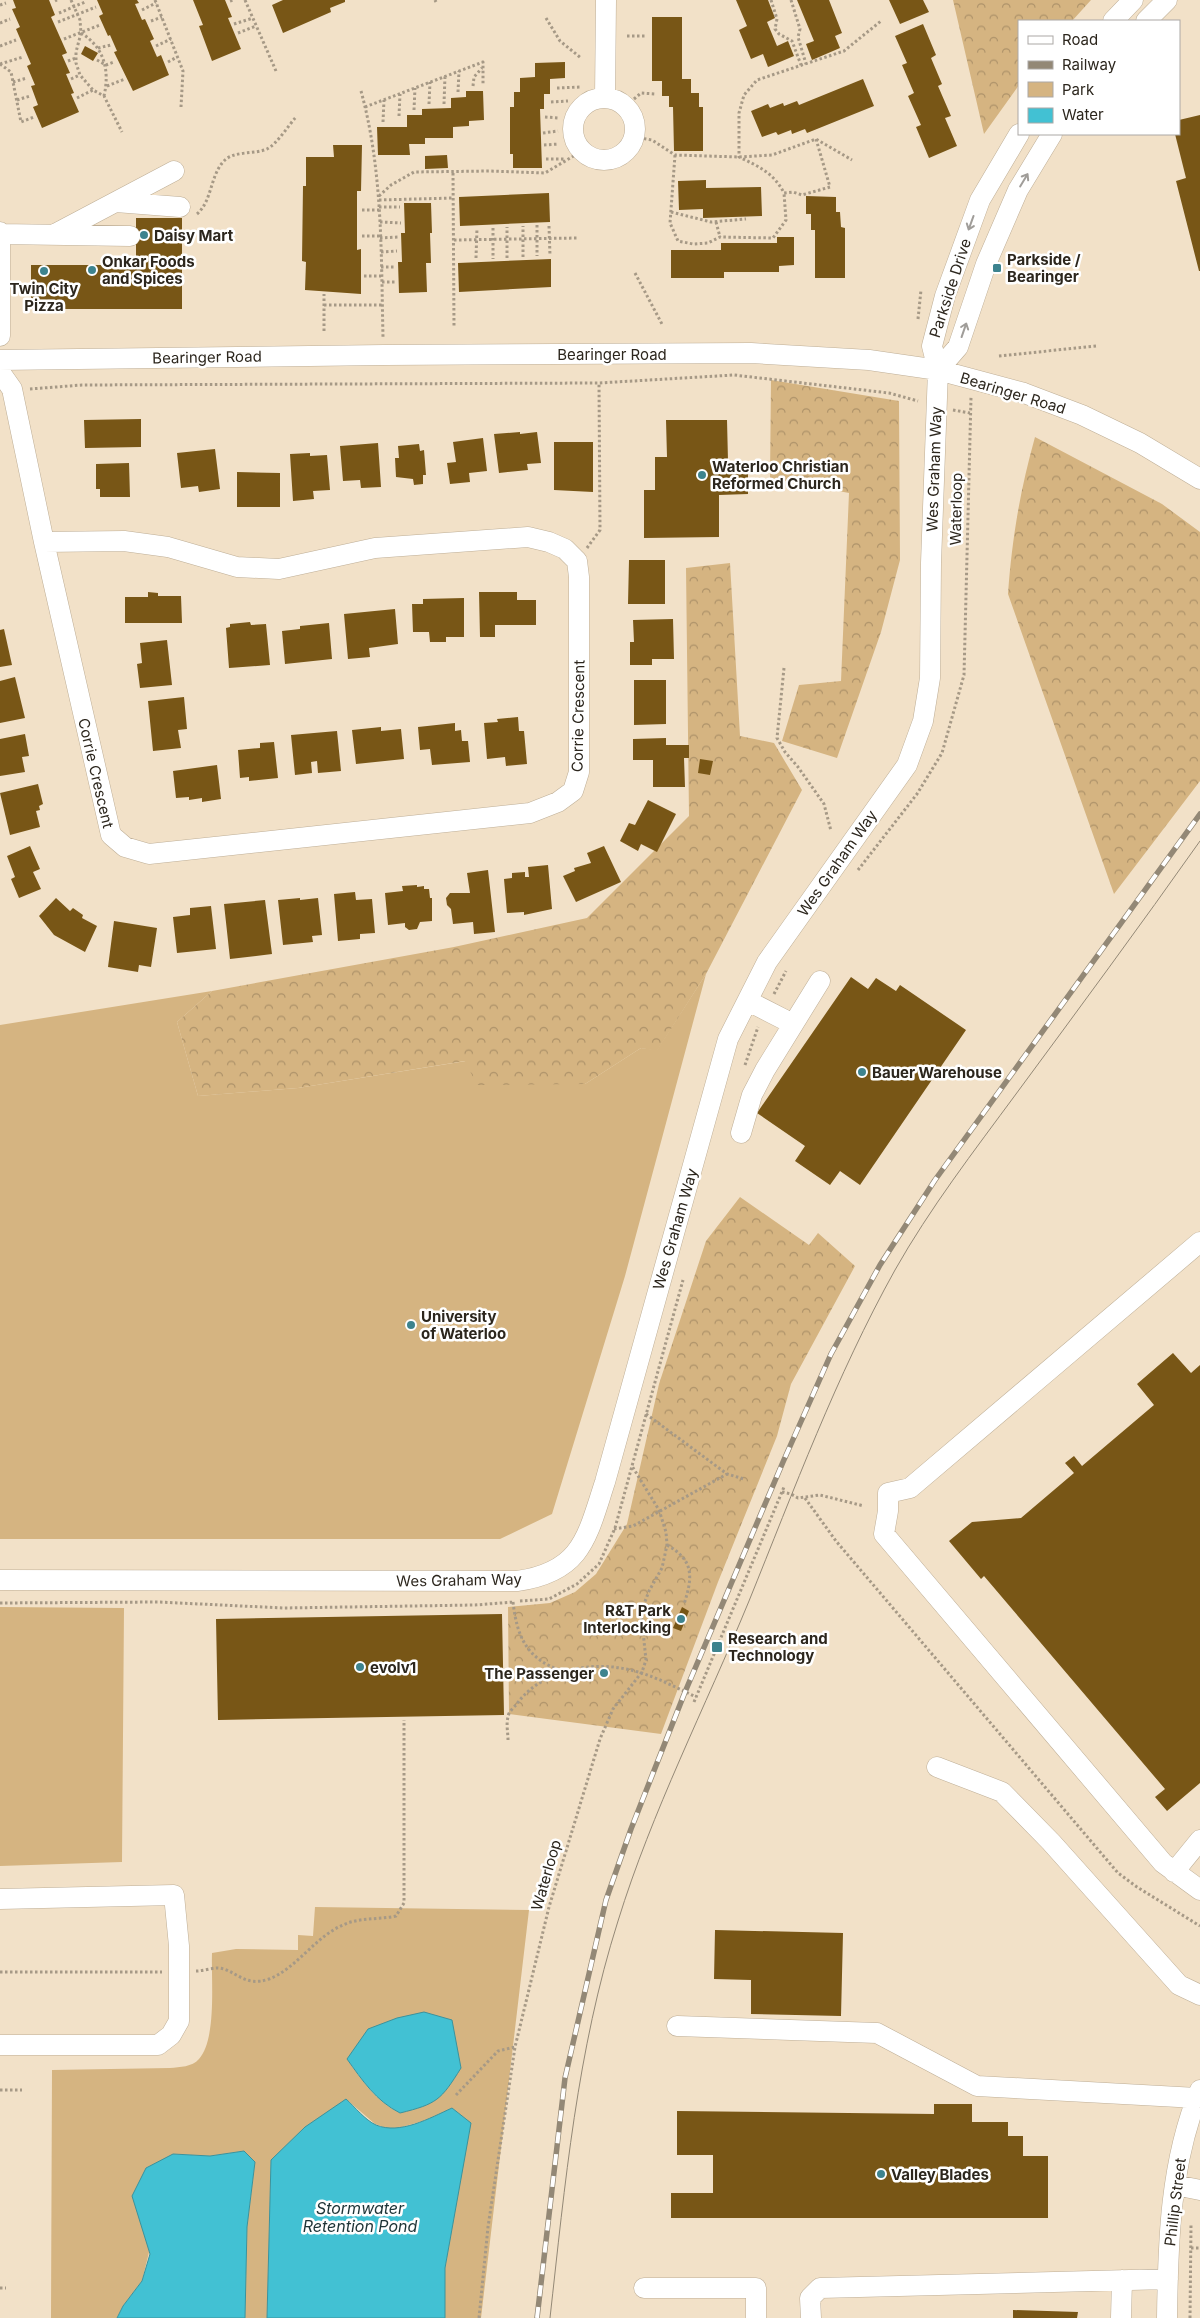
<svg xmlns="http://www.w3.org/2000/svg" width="1200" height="2318" font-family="Inter,sans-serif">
<defs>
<pattern id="forest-crowns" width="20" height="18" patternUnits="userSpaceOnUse" patternTransform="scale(1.25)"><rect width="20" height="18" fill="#d5b481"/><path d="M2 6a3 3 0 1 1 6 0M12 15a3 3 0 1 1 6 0" fill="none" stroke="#ad9269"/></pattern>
</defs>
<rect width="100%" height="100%" fill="#f2e1c8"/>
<!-- green -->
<path fill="#d5b481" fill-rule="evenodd" d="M706 974 625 1276 552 1514 500 1539H0V1025L212 991 177 1022 198 1096 298 1088 466 1061 585 1084 641 1048 657 1050Z
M0 1607 124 1608 122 1862 0 1866Z
M315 1907 529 1910 481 2318H445V2268L470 2123 452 2108 427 2120 391 2130 375 2124 346 2099 271 2160 267 2318H245L247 2227 255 2162 244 2151 210 2156 173 2154 142 2281 123 2306 117 2318H51L52 2070 170 2068C180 2067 192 2067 199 2059 217 2039 211 1979 212 1953L236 1949 298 1950V1935L313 1936ZM455 2045 461 2067 400 2113C376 2101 362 2081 347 2059Z"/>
<!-- forest -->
<path fill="url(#forest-crowns)" d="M953 0H1091L1072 21H1019V85L984 134Z
M771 380 899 401 900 560 881 632 837 758 782 741 799 685 841 681 849 493 770 478Z
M1035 437 1162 504 1200 532V781L1114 894 1008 594C1012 538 1020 491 1035 437Z
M730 563 740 736 774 743 802 790 706 974 657 1051 641 1048 585 1084 477 1085 465 1061 298 1088 198 1096 177 1022 212 991 454 947 587 918 689 816 686 568Z
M740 1197 809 1245 818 1233 855 1266 791 1384 777 1436 718 1582 661 1734 509 1714 508 1607 550 1603 575 1592 596 1574 627 1524 659 1384 706 1241Z"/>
<!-- water -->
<path fill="#42c1d3" stroke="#3b929c" d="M424 2012 452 2020 461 2068C441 2100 437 2104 400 2113 376 2101 362 2080 347 2059L368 2029 397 2018Z
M346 2099C355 2107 365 2120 376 2125 400 2135 430 2118 452 2108L471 2123 445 2268V2318H267L271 2160 305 2127Z
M244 2151 255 2162 247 2227 245 2318H117L123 2306 142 2281 150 2254 132 2196 146 2168 173 2154 210 2156Z"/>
<!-- building -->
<path fill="#785616" d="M13 0H49L55 15 51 17 67 53 62 55 70 73 66 74 74 93 71 94 79 112 42 128 33 107 38 105 31 86 35 85 27 66 31 64 16 29 20 27 12 9 16 8Z
M97 0H137L139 3 135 4 142 20 145 19 154 39 150 41 157 57 161 55 169 75 133 91 114 52 117 51 110 35 108 36 99 16 103 14Z
M193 0H225L232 17 228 18 241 49 212 61 199 26 203 25Z
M283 0H345V2L330 8 331 12 283 33 272 5Z
M736 0H768L775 18 767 22 777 46 788 41 794 56 768 67 763 54 751 59 739 30 747 26Z
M797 0H829L842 33 835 36 840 48 812 60 806 44 814 41Z
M889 0H923L929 12 900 24Z
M652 17H682V79H691V93H699V107H703V151H674L673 107H669V96H662V81H652Z
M923 24 936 55 931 58 942 84 938 86 951 116 945 118 957 146 929 158 916 127 921 125 908 96 914 93 902 65 907 63 895 36Z
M85 46 98 53 93 61 81 54Z
M565 62V78L550 79V94H544V109H540L542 168H513V154H510V107H514V92H520V78L535 77V63Z
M863 79 874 106 807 133 805 129 792 134 791 130 778 135 776 132 762 137 751 111 768 104 770 108 783 103 784 106 797 101 799 105Z
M466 91H483L484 120 469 121V126L453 127V138H425V144H409L410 155H378L377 127H407V115H422V109L451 108V98L466 97Z
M1200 115V271H1199L1176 181 1186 178 1175 134H1179V120Z
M333 145H362L361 191H357V250L361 249V294L305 290 306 262 302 261 303 186H306V157H334Z
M447 155 448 168 425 169V156Z
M706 180V188L761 187 762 216 703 218V209L679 210 678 181Z
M549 193 550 222 460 226 459 197Z
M806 196 836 197V212H840L841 227 845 228V278H815V230H811V214H806Z
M404 203H431L432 233H430L431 263H426L427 292 399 293 398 262H402L401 233H405Z
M136 218H182V309H31V265H136Z
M777 237H794V265L779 266V272H724V278H671V250H721V243H777Z
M551 259V287L459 292 458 263Z
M141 419V447L85 448 84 420Z
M666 420H727L728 461H748V494L719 495V537L644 538V490H655V457H667Z
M520 432V434L537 432 541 463 527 464 528 470 499 473 494 434Z
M483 438 487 471 469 473 470 482 450 484 447 463 456 462 453 442Z
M554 442H593V492L554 490Z
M378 443 381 487 361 488 360 480 343 481 340 446Z
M419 444 420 451 424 450 426 475H423V484L414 485 413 479 396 477 395 458H399L398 446Z
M215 449 220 489 199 492 198 486 181 488 177 453Z
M310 453V456L327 455 330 490 313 491 314 499 293 501 290 454Z
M129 463 130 497H100V489H96V464Z
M237 472 280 473V507H237Z
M629 560H665V604H628Z
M148 592 158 593V596H181L182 623H125V597H148Z
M479 592H517V600H536V625H495V637H480Z
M464 598V637H446V642H430L429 632H413L412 604H423V599Z
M395 609 398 644 369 648 370 657 348 659 344 614Z
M673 619 674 659H652V665H630V642H634L633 620Z
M250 622 251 625 266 624 270 665 229 668 226 628 230 627V624Z
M329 623 332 659 285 664 282 631 300 629V626Z
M4 629 12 665 0 667V630Z
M167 640 172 685 140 688 137 664 142 663 140 643Z
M15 677 25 718 0 723V681Z
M634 680H666V724L634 725Z
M184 697 187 729 178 730 181 748 153 751 148 701Z
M518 717 519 731H524L527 764 506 766 505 757 487 759 484 723 498 722 497 719Z
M455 723V731L461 730 462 741H468L470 762 432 765 430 749 420 750 418 727Z
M381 727V731L401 729 404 759 356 764 352 730Z
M337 731 341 771 318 773 317 761 311 762 312 773 295 775 291 735Z
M25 734 29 756 22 757 25 772 0 776V739Z
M666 738V745H689V758H684L685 787H653V760H633V739Z
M274 742 278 778 249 781V777L240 778 238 750 260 748V743Z
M700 759 713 761 710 775 698 773Z
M217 765 221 799 202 802V798L189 800V797L176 798 173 771Z
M38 784 43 804 39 806 40 810 36 811 40 827 10 835 0 793Z
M648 800 676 814 657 852 641 844 638 851 620 841 629 823 635 825Z
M30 846 40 869 33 872 41 889 19 898 11 879 15 877 7 856Z
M604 846 621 882 576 902 563 876 575 871 574 868 591 863 587 853Z
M548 865 552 909 524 915V912L507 913 504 879 512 878V873L525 872V877H529L528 867Z
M488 870 495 932 474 934 473 922 453 924 451 909 447 905 446 898 450 893H470L467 873Z
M417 885V887L424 886V889H429L430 898H432V921L420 922 417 929 409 930 405 927V923L388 925 385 893 403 891 402 886Z
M355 892 356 900 372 899 375 933 360 934V939L338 941 334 894Z
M56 898 70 911 73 908 83 915 82 918 97 926 85 952 54 935 39 916Z
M300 898V900L318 898 322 935 312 936 313 942 283 945 278 900Z
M265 900 272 954 230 959 224 904Z
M211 906 216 949 177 953 173 917 190 915V908Z
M114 921 157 928 151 967 139 965 138 972 108 967Z
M851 977 868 989 876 978 896 991 900 985 966 1030 860 1185 840 1171 830 1185 795 1161 805 1146 757 1113Z
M1173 1353 1191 1373 1200 1365V1783L1167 1811 1155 1797 1165 1789 984 1576 981 1579 949 1541 972 1522 1021 1518 1074 1473 1065 1463 1074 1456 1082 1466 1154 1405 1137 1384Z
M682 1607 689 1611 681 1631 673 1628Z
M502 1614 504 1715 218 1720 216 1619Z
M715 1930 843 1933 841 2016 751 2014V1980L714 1979Z
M934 2104H972V2122H1008V2136H1023V2156H1048V2218H671V2193H713V2155H677V2111L934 2114Z
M1013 2310 1078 2312 1077 2318H1013Z"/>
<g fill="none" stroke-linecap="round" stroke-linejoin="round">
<!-- minor casing -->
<g stroke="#beae96" stroke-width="21">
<path id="minor" d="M1113 21 1133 0
M1146 21 1167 0
M605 98 606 0
M573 129a31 31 0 1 1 62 0a31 31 0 1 1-62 0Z
M116 202 180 207
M0 232V336
M0 234 130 236
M53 235 174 171
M0 360 384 355 751 353 869 360 938 370 1024 393 1082 415 1140 443 1200 479
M938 370 958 347 986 264 1018 190 1052 134
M0 372 12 389 44 542 111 835 125 847 149 854 530 813 558 802 573 791 579 772V577L577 561 565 549 549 542 528 537 375 548 279 569 237 567 168 547 124 541 44 542
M748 1001 793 1024
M741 1133 752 1095 765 1070 820 981
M1200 1242 910 1488 888 1493V1511L884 1534 1163 1863 1200 1890
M0 1580 517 1581C582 1572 587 1537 605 1482L728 1039 767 962 907 765 923 721 930 678 931 563 938 370 932 346 945 296 980 200 1019 134
M937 1767 1002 1792 1051 1842 1179 1985 1200 1995
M1174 1872 1200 1840
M0 1899 174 1895 179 1946V2021L171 2035 158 2045H0
M677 2026 877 2033 977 2086 1197 2098
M1175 2185 1200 2190
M644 2288H756V2318
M811 2318 810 2298 820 2288 1168 2279
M1121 2318 1122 2280
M1167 2318C1168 2241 1170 2162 1200 2090"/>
</g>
<!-- path -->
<path stroke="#a69986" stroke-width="3" stroke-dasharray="2.5 2.5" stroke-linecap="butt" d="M71 0 80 20 81 33 76 52V63L80 75 93 90 104 96 122 132
M155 0 183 71 181 107
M245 0 276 71
M435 0 436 2
M771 0 777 19 775 29 779 34 792 41 801 65
M791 0 800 29 798 37 806 64
M55 1 57 0
M230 1 233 0
M0 5 6 3
M142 10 156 3
M59 13 85 2
M546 18 560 41 581 58
M151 21 162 17
M58 22 96 7
M0 23 10 19
M234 24 253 18
M81 33C104 47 110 70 104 96
M238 33 256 26
M627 36H646
M64 39 100 25
M0 46 16 40
M156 46 171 39
M98 48 111 45
M97 60 106 65 114 62
M68 61 76 58
M168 62 177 57
M0 64 11 72 21 122 34 117
M0 64 23 57
M71 79 80 75
M13 82 27 78
M107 86 125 79
M473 86 474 77 482 68
M557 88 581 87
M361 91C383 171 381 254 383 337
M458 92 459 71
M77 98 93 90
M634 99 641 93 656 94
M17 100 30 96
M551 102 568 101
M429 104 430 82
M444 104 445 76
M365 107 483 62V84
M414 110 415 88
M399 116 400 94
M545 117 559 118
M383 122 384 100
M543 133 558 131
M634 137 652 140 675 155 739 157 772 155 816 139 852 160
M816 139 830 187 802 195 793 192 784 193C774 173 758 166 739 157V113L744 95 757 80 844 51 881 21
M544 145 559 144
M675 155 670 223 678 241 693 244 708 243 720 237 773 238 786 220 784 193
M546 159H566
M453 173 454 327
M379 196 391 185 414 172 490 171 545 173 582 151
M379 200 453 198
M379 207H400
M362 210H379
M671 212 711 222 746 219
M197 214C212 201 210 177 223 162 233 150 253 155 267 149 277 144 288 126 296 117
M380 222 401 223
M716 222 720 237
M537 225V256
M549 226 550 256
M493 228V259
M362 236H380
M380 238 398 237
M454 240 577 238
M381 252 397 251
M523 257V226
M476 258 477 228
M507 258V227
M381 267H394
M635 273 663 326
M364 276H381
M382 282H395
M324 305H382
M918 319 921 290
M324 331V294
M999 356 1096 346
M30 389 82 385 599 383 734 375 889 393 918 401
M953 410 970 413
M587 548 600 530 599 383
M784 668 777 738 785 752 798 767 824 804 831 831
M858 870 917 794 942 753 964 675 971 397
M774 994 786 971
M745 1065 758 1027
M646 1414 727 1474 744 1479
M782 1492 791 1494 798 1498 820 1495 864 1506
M805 1498 836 1541 1118 1873 1137 1887 1200 1926
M614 1529 633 1526 727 1474
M667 1545C694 1560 693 1577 684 1604
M520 1601 549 1599 577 1584 599 1564 615 1528 683 1280
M513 1602C517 1637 527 1660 563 1671
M0 1603 158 1602 284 1608 475 1605 514 1602
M694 1702 784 1487
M508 1740C508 1733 506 1724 508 1717 508 1713 513 1708 516 1705 540 1671 587 1661 626 1669 651 1674 673 1686 696 1697
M196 1971C203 1971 211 1968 218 1968 235 1969 244 1988 269 1979 296 1969 316 1936 343 1925 360 1917 378 1920 396 1916L404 1903V1720
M0 1972H162
M0 2090H22
M456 2095 498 2051 515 2047
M1191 2248H1200
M0 2288H6
M479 2318 488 2227 515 2047 549 1907 600 1739 613 1709 642 1672 646 1660 641 1612 649 1591 662 1568 667 1545 666 1532 659 1510 632 1466
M1190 2318 1191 2224"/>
<!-- minor -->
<use href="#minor" stroke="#fff" stroke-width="20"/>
<!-- tram -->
<path stroke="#938876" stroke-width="1" d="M676 1717 783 1462
M550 2318C565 2184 577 2050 618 1921 652 1811 705 1708 749 1601 794 1490 836 1376 895 1270 930 1208 974 1151 1016 1094 1078 1010 1140 926 1200 841"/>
<!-- rail casing -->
<g stroke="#938876" stroke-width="5.5">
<path id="rail" d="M537 2318 565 2078 606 1900 631 1829 685 1692 783 1462 831 1354 880 1265 935 1180 1200 814"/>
</g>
<!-- rail -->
<use href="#rail" stroke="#fff" stroke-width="4" stroke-dasharray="11" stroke-linecap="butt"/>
</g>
<!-- one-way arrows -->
<defs><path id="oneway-shaft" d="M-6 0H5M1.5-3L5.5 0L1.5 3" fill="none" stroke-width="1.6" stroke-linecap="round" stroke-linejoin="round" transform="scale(1.25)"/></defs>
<g stroke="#a09d99">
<use href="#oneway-shaft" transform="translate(1024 180) rotate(-59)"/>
<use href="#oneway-shaft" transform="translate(971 223) rotate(110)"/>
<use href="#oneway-shaft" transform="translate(964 330) rotate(-71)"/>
</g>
<!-- markers -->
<g fill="#3d838e" stroke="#fff" stroke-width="2">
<circle cx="144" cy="235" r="5"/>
<rect x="992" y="263" width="10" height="10" rx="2.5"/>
<circle cx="92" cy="270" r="5"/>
<circle cx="44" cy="271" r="5"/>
<circle cx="702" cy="475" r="5"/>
<circle cx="862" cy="1072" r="5"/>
<circle cx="411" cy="1325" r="5"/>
<circle cx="681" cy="1619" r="5"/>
<rect x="711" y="1641" width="12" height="12" rx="2.5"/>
<circle cx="360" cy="1667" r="5"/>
<circle cx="604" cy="1673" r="5"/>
<circle cx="881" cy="2174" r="5"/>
</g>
<g text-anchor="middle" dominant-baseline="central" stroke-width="5" stroke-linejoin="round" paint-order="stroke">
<!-- poi labels -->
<g font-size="15" font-weight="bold" fill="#2c261d" stroke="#fff" text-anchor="start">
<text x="154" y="235">Daisy Mart</text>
<text x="1007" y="259">Parkside /<tspan x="1007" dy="17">Bearinger</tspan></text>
<text x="102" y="261">Onkar Foods<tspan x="102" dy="17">and Spices</tspan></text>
<text x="44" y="288" text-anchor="middle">Twin City<tspan x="44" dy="17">Pizza</tspan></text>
<text x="712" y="466">Waterloo Christian<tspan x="712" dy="17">Reformed Church</tspan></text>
<text x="872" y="1072">Bauer Warehouse</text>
<text x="421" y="1316">University<tspan x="421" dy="17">of Waterloo</tspan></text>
<text x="671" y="1610" text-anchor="end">R&amp;T Park<tspan x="671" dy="17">Interlocking</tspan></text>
<text x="728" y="1638">Research and<tspan x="728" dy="17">Technology</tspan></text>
<text x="370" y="1667">evolv1</text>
<text x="594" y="1673" text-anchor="end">The Passenger</text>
<text x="891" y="2174">Valley Blades</text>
</g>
<!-- street labels -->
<g font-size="15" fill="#2c261d" stroke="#fff">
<text transform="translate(950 288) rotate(-72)">Parkside Drive</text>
<text x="612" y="354">Bearinger Road</text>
<text transform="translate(207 357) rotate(-1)">Bearinger Road</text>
<text transform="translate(1013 393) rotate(17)">Bearinger Road</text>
<text transform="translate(934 469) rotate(-88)">Wes Graham Way</text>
<text transform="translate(956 509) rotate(-89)">Waterloop</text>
<text transform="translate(578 716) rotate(-89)">Corrie Crescent</text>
<text transform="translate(96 773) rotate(77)">Corrie Crescent</text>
<text transform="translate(837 863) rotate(-55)">Wes Graham Way</text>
<text transform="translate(675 1229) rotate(-74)">Wes Graham Way</text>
<text transform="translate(459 1580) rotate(-1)">Wes Graham Way</text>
<text transform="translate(546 1875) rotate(-74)">Waterloop</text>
<text transform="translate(1175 2202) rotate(-83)">Phillip Street</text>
</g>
<!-- water labels -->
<g font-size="16" font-style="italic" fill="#1d3336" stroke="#fff">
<text x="360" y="2208">Stormwater<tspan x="360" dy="18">Retention Pond</tspan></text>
</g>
</g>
<!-- legend -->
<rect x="1018" y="20" width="162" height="115" fill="#ffffff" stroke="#aba8a5"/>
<rect x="1028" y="36" width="25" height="8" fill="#ffffff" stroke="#aba8a5"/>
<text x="1062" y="45" font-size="15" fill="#2c261d">Road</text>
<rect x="1028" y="61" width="25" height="8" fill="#938876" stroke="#aba8a5"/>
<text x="1062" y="70" font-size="15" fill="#2c261d">Railway</text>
<rect x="1028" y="82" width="25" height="15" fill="#d5b481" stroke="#aba8a5"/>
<text x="1062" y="95" font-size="15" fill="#2c261d">Park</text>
<rect x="1028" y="108" width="25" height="15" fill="#42c1d3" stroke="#aba8a5"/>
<text x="1062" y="120" font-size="15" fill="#2c261d">Water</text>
</svg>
